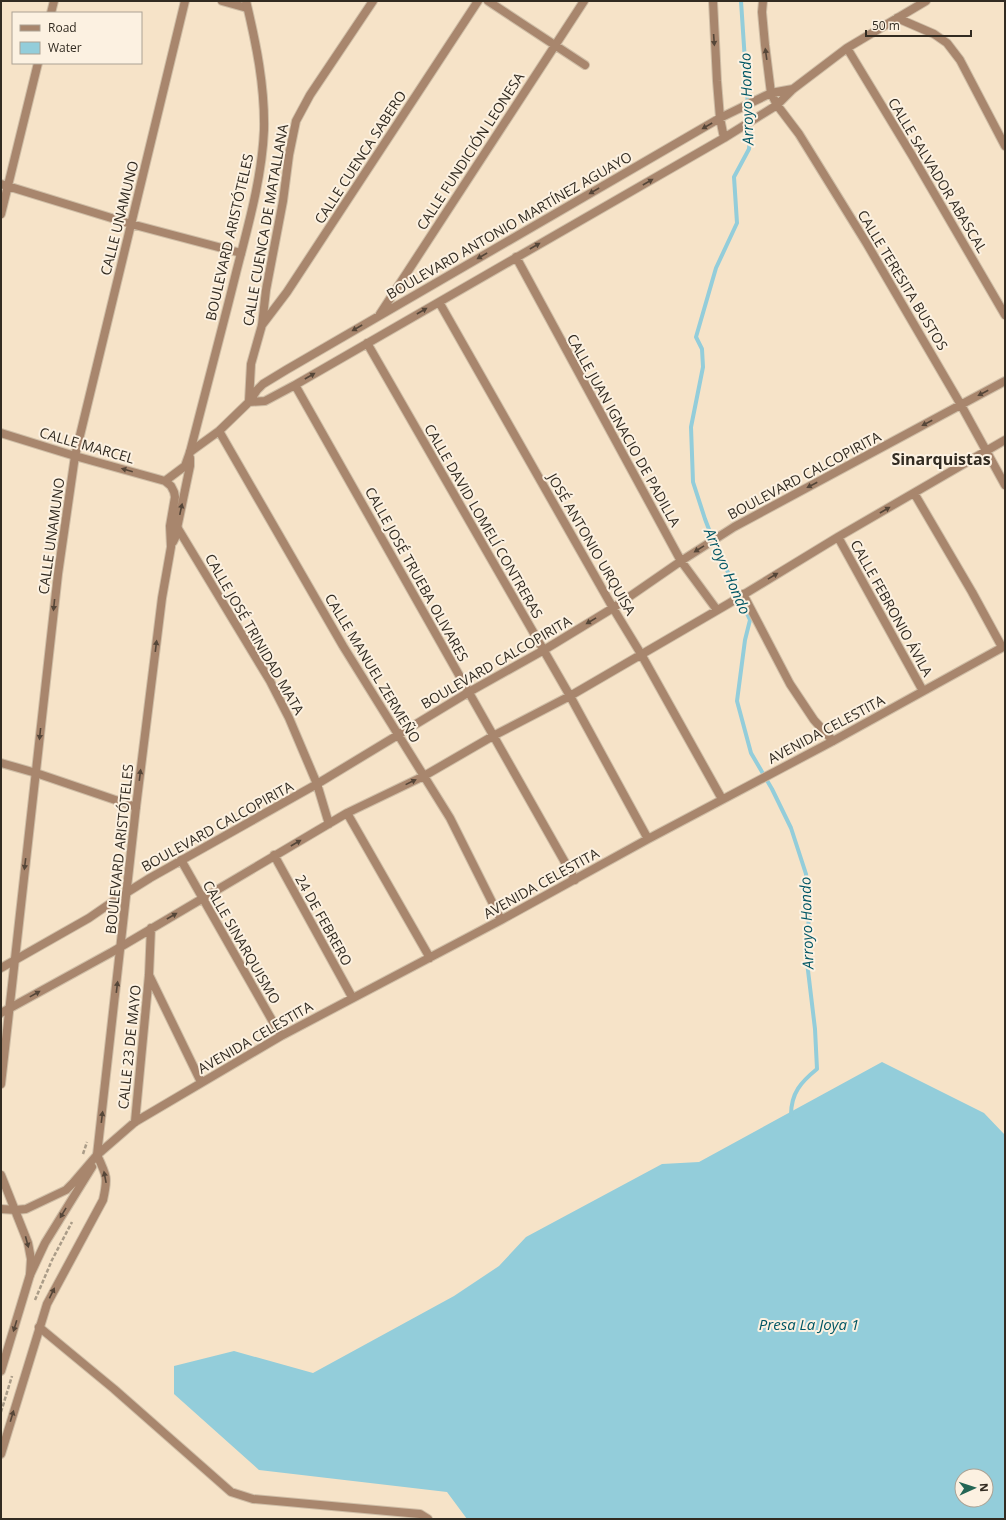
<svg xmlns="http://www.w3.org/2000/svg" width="1006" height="1520" font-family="'Open Sans',sans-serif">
<rect width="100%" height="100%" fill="#f6e3c8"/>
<!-- water -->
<path fill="#93cdda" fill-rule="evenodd" d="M882 1062 984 1113 1005 1135V1519H467L447 1492 259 1470 174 1394V1366L234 1351 313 1373 454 1296 499 1266 526 1237 662 1164 699 1162ZM962 1476H986V1500H962Z"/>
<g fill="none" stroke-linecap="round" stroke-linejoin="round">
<!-- stream -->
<path stroke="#93cdda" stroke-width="4" d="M741 1 750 137 749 149 734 177 737 223 716 268 696 337 702 349 703 367 691 427 693 482 705 519 713 540 750 620 745 640 737 701 751 753 772 789 791 828 806 874 809 909 807 962 815 1029 817 1069C801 1082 791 1093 791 1115"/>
<!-- minor casing -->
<g stroke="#cfbea7" stroke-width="10">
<path id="minor" d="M222 1 247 8
M488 1 585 65
M713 1 717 81 720 118 724 138
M763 1 762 12 765 45 771 93 777 105 799 134 867 244 961 405 1005 485
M51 13 54 1
M897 18 934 34 947 43 960 60 1005 146
M847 48 913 157 1005 315
M1 184 131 224 241 253
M1 214 38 63
M516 257 681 561 717 610
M439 302 613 608 641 654 722 799
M380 314 584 1
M262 325 287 292 478 1
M367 343 570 696 648 839
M295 385 575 880
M249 401 251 364 262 325 266 290 283 201 289 155 296 121 310 95 373 1
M249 402 265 401 295 385 724 138 777 105 793 89 847 48 926 1
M219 431 343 646 450 818 501 920
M1 433 75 456 185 1
M190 452 219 431 249 402 257 390 263 384 286 370 720 118 771 93 793 89
M914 493 972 592 1002 647
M177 527 270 681 289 718 317 784 329 824
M838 537 923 691
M743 594 790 684 814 720 833 741
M1 763 36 773 136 807
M347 813 430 958
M274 855 352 997
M181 860 281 1036
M1 968 89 918 118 898 150 878 317 784 469 692 544 650 613 608 681 561 734 527 1005 381
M149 975 201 1082
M1 1013 112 952 347 813 424 776 493 736 570 696 728 604 838 537 1005 440
M135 1122 149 975 151 928
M1 1209 16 1210 26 1209 66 1190 73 1183 97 1155 135 1122 281 1036 501 920 648 839 833 741 1005 646
M30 1275 45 1243 92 1167
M39 1327 114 1389 231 1492 253 1499 420 1514 428 1519"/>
</g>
<!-- tertiary casing -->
<g stroke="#cfbea7" stroke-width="10">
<path id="tertiary" d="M165 481 185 466 190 452C205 393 221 333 236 273 248 226 262 178 264 130 265 86 256 43 246 1
M173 542 175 538 190 466V458
M1 1084 58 574 75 456 165 481 171 486 174 492 175 497 170 526 171 547 162 598 136 807 97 1155C107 1176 108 1178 103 1200L47 1304 1 1454
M1 1175 28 1243 31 1259 30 1275 1 1371"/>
</g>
<!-- path -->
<path stroke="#aa9c88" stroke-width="2.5" stroke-dasharray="4 2" stroke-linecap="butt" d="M83 1154 87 1142
M35 1300 52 1260 72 1222
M1 1412 12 1376"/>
<!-- minor -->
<use href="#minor" stroke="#a8866d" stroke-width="8"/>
<!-- tertiary -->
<use href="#tertiary" stroke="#a8866d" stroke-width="8"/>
</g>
<!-- one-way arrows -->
<defs><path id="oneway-solid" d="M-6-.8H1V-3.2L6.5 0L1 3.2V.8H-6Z"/></defs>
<g fill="#554638">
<use href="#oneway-solid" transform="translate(714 40) rotate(86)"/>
<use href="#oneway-solid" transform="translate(766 54) rotate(-98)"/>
<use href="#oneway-solid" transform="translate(707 126) rotate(150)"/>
<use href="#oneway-solid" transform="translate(648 182) rotate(-30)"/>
<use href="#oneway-solid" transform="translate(594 191) rotate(150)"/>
<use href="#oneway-solid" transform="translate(535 246) rotate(-30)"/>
<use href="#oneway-solid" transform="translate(482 256) rotate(150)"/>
<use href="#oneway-solid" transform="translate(422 311) rotate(-30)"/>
<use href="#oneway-solid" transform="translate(357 328) rotate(150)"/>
<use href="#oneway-solid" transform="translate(310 376) rotate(-30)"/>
<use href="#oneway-solid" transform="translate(983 393) rotate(152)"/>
<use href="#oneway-solid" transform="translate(927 423) rotate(152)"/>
<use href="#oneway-solid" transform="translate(127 470) rotate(-164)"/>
<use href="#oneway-solid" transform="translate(812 485) rotate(152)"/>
<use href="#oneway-solid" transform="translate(181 509) rotate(-78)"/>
<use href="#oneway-solid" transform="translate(885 510) rotate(-30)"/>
<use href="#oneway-solid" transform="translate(699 549) rotate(148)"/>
<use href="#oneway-solid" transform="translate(773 576) rotate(-31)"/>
<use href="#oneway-solid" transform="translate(54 605) rotate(96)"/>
<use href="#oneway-solid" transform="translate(591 621) rotate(149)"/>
<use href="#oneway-solid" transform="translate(156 646) rotate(-83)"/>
<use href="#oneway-solid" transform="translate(40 734) rotate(96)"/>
<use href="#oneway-solid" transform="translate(140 775) rotate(-83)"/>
<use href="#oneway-solid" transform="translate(411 782) rotate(-26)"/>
<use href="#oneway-solid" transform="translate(296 843) rotate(-30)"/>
<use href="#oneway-solid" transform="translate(25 864) rotate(97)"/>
<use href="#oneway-solid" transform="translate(172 916) rotate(-30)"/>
<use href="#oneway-solid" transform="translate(117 987) rotate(-83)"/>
<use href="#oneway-solid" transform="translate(35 994) rotate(-29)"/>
<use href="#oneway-solid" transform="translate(102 1117) rotate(-83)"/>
<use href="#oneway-solid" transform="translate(105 1177) rotate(-101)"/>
<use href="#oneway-solid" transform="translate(63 1213) rotate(121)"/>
<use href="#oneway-solid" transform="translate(27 1242) rotate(75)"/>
<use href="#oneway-solid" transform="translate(52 1293) rotate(-64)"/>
<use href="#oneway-solid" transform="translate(15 1326) rotate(107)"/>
<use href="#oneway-solid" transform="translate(12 1416) rotate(-73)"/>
</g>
<g text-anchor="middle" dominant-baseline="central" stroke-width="4" stroke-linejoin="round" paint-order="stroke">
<!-- street labels -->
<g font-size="14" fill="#322b21" stroke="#fcf1e1">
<text transform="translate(470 151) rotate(-57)">CALLE FUNDICIÓN LEONESA</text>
<text transform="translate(360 157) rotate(-57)">CALLE CUENCA SABERO</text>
<text transform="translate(938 175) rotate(59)">CALLE SALVADOR ABASCAL</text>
<text transform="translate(119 218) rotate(-76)">CALLE UNAMUNO</text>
<text transform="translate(265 225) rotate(-80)">CALLE CUENCA DE MATALLANA</text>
<text transform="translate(509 225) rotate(-30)">BOULEVARD ANTONIO MARTÍNEZ AGUAYO</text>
<text transform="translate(229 237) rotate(-77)">BOULEVARD ARISTÓTELES</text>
<text transform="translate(903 280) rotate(59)">CALLE TERESITA BUSTOS</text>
<text transform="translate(624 430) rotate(61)">CALLE JUAN IGNACIO DE PADILLA</text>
<text transform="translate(87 445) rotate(16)">CALLE MARCEL</text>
<text transform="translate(804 475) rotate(-28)">BOULEVARD CALCOPIRITA</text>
<text transform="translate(484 521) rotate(60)">CALLE DAVID LOMELÍ CONTRERAS</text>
<text transform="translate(51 536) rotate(-82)">CALLE UNAMUNO</text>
<text transform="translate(592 544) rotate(60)">JOSÉ ANTONIO URQUISA</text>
<text transform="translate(417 574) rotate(61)">CALLE JOSÉ TRUEBA OLIVARES</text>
<text transform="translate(892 608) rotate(61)">CALLE FEBRONIO ÁVILA</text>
<text transform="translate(255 634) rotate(60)">CALLE JOSÉ TRINIDAD MATA</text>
<text transform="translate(496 662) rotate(-30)">BOULEVARD CALCOPIRITA</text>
<text transform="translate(373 668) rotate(59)">CALLE MANUEL ZERMEÑO</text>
<text transform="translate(826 729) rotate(-28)">AVENIDA CELESTITA</text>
<text transform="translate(217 826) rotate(-29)">BOULEVARD CALCOPIRITA</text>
<text transform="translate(119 849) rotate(-84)">BOULEVARD ARISTÓTELES</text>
<text transform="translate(541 883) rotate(-29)">AVENIDA CELESTITA</text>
<text transform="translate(324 920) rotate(61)">24 DE FEBRERO</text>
<text transform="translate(242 942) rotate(60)">CALLE SINARQUISMO</text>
<text transform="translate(255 1037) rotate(-30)">AVENIDA CELESTITA</text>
<text transform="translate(129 1047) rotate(-84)">CALLE 23 DE MAYO</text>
</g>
<!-- water labels -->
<g font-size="15" font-style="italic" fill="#005664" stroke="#fcf1e1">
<text transform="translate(746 99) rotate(-92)">Arroyo Hondo</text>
<text transform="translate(728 571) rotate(66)">Arroyo Hondo</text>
<text transform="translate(806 923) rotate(-92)">Arroyo Hondo</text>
<text x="809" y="1324">Presa La Joya 1</text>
</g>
<!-- quarter labels -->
<g font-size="16" font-weight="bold" fill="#322b21" stroke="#fcf1e1">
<text x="941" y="459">Sinarquistas</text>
</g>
</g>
<!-- border -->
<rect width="1006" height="1520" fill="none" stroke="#322b21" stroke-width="4"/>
<!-- legend -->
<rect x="12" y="12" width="130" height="52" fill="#fcf1e1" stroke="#aba294"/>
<rect x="20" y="25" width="20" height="6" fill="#a8866d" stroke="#aba294"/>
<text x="48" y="32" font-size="12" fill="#322b21">Road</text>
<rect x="20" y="42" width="20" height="12" fill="#93cdda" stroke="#aba294"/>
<text x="48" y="52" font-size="12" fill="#322b21">Water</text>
<!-- north arrow -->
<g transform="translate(974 1488) rotate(87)"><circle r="19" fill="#fcf1e1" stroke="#aba294"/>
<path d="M0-3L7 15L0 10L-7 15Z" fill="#246654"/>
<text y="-6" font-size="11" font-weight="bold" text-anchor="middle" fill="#322b21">N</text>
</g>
<!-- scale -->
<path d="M866 30v6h105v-6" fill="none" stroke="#322b21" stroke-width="2"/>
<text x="872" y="30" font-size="12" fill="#322b21" stroke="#fcf1e1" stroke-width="3" paint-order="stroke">50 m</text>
</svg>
